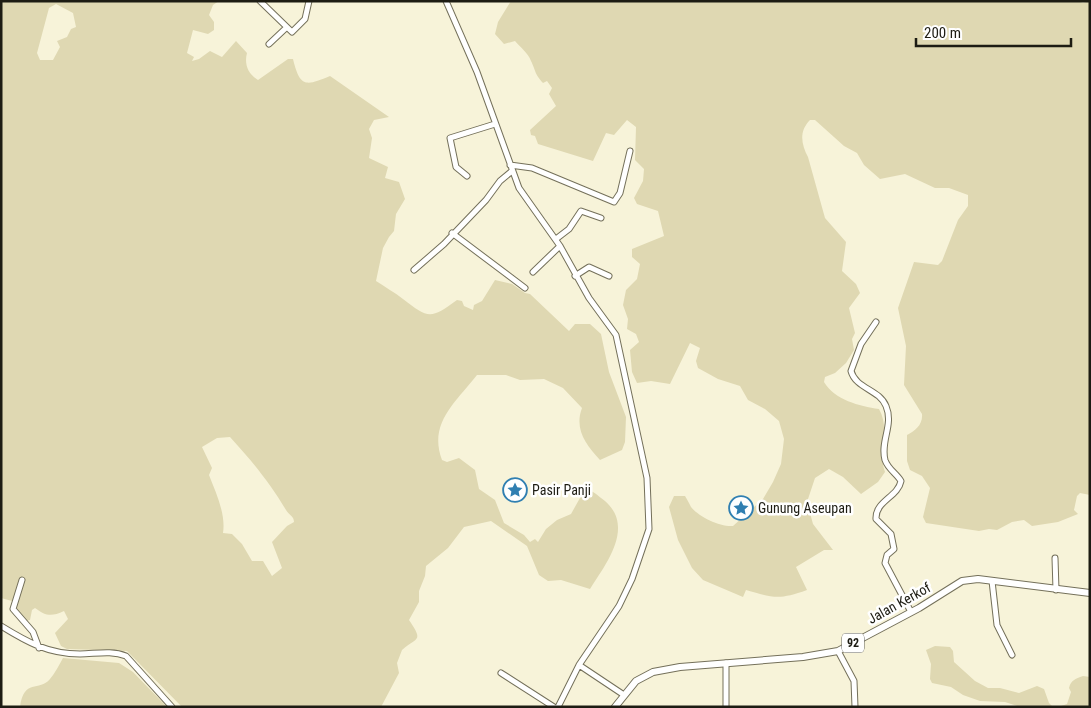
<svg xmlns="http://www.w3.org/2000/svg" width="1091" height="708" font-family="'Roboto Condensed',sans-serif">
<rect width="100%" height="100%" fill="#f7f3d9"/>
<!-- green -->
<path fill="#dfd8b2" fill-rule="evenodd" d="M1 1H219L213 5 209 15 214 22V30L208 34 193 30 187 53 194 57 192 61 199 59 210 51 222 57 236 41 247 53C244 64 248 74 258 80L288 59H293C300 88 306 86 330 76L389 117 374 120 369 129 372 138 369 158 388 167 385 178 399 182 405 199 396 214 394 231 389 237 383 248 376 281C385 287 394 292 403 299 428 318 430 320 457 300L462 301 464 306 473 310 474 305 482 301 495 280 512 284 525 293 530 294 569 331 575 324H590L601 334 609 372 626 417 625 442 622 450 600 460C586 445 574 429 582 408L563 388 544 379 520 380 506 375H477C456 402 428 423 442 460L447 462 459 458 475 470 479 489 495 500 504 523 524 535 530 542 535 539 538 542 546 529 557 520 571 514 585 489C593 490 598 496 605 501 635 527 606 564 590 589L561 580 548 581 539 575 527 546 491 521 464 527 448 548 426 566 425 576 419 591V602L409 620C424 642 417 637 402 650L397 663 399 673 381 707H182L127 651 67 649 61 646 55 633 68 619 64 611C51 617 46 616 35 608L32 610 30 620 25 621 12 601 1 598ZM56 4 73 13 76 27 71 29 67 37 57 41 60 47 53 60H40L37 53 49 8ZM230 437C252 461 269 482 286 510 289 515 294 516 294 522L287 526 272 542 282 568 272 576 263 561H252L242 544 232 534 223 533C226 514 216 493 209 475L212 468 202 447 217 438Z
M511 1H1077L1083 3 1090 1V495L1080 493 1077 496 1074 510 1078 514 1058 522 1032 526 1024 520 1012 522 997 530 989 529 979 531 926 523 923 517 930 488 922 476 910 470 907 461V435C915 431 923 425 922 414L904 385 906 346 898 308 914 262 938 265 942 261 958 220 968 206V195L949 188H935L905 174 880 179 864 165 857 153 844 146 815 120H810C799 131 801 144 808 157L825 218 846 242 842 271 856 284 860 293 849 308 855 333 852 339 854 350 846 363 835 373 825 377 824 382C835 400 859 406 879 409 891 430 877 450 885 472L878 482 861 494 843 477 829 469 815 478 807 502 813 524 833 550H824L796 567 807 590C779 600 774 598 746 590L743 597 703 580 692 568 678 540 669 507 674 496H685C687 499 689 503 691 507 699 517 720 527 733 526L763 499 773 482 781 464 784 439 779 421 765 409 748 400 740 386 718 379 698 368 696 361 700 348 690 343 670 384 651 381 637 383 632 372 630 350 639 342 636 334 627 329 628 319 623 305 626 290 637 279 640 264 632 257V249L664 236 658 211 637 204 634 198 643 181 644 169 635 160 636 127 627 120 614 135 606 133 593 161 538 144 535 136 531 135 530 130 556 106 549 94 552 88 547 81 543 83C534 73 536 71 531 61 528 53 520 47 515 41L504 44 495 34 498 22Z
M935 646 950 647 953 651 954 662 975 681 988 688H1000L1019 693 1037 686 1044 689 1049 703 1053 707H1020L1005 702 980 701 963 695 951 687 932 683 930 679 931 664 926 650Z
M63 658 119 663 133 672 167 707H20C24 678 39 692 50 679 55 673 59 665 63 658Z
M1083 676 1090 677V707H1058L1067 704 1071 692 1069 688C1071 680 1075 679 1083 676Z"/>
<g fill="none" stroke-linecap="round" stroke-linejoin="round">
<!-- minor casing -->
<g stroke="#74705a" stroke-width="7">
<path id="minor" d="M260 1 292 32 305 19 309 1
M446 1 477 72 519 188 560 246 589 298 616 335 647 478 649 529 632 579 619 606 579 665 558 707
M269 44 286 28
M510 165 532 168 614 202 620 193 630 151
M467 176 456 167 450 138 495 124
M452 233 525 288
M556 239 569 229 581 211 601 218
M414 270 444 244 486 200 500 181 512 171
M533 272 560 246
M575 276 589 267 609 276
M876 322 861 344 851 371C856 389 879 389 886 406 894 425 880 441 885 460 888 469 896 473 901 481 898 497 875 501 876 519L891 534 894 549 887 555 885 563 911 612
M1055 558 1056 590
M22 580 13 609 33 632 39 648
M992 581 997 625 1012 655
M1 626C27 642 48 654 80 654 95 654 111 650 126 656L172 707
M838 651 854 681 855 707
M579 665 624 695
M501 673 554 707
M726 707V663"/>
</g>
<!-- major casing -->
<g stroke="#74705a" stroke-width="8">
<path id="major" d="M615 707 636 681 653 672 680 667 803 657 838 651 919 608 962 581 978 579 1090 593"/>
</g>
<!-- minor -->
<use href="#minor" stroke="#fff" stroke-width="5"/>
<!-- major -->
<use href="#major" stroke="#fff" stroke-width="6"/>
</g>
<!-- icons -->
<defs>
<g id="sight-ring" transform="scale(1.25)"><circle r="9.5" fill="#fff" stroke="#307fb1" stroke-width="1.5"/><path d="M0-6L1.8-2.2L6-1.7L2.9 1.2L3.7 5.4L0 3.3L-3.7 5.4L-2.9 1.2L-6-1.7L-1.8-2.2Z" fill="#307fb1"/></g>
</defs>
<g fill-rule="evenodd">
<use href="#sight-ring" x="515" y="490"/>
<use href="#sight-ring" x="741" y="508"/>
</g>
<g text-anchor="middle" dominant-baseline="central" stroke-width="5" stroke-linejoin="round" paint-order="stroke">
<!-- shield labels -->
<rect fill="#fff" stroke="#61605a" stroke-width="1" x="842" y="633.5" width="22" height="19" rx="4"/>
<g font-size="12" font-weight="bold" fill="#1d1c13">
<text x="853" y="643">92</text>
</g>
<!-- poi labels -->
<g font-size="14" fill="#1d1c13" stroke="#fff" text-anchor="start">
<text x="532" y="490">Pasir Panji</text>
<text x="758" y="508">Gunung Aseupan</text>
</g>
<!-- street labels -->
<g font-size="14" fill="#1d1c13" stroke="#fff">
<text transform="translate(899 603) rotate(-29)">Jalan Kerkof</text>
</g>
</g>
<!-- border -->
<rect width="1091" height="708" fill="none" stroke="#1d1c13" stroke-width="5"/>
<!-- scale -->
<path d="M916 38v8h155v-8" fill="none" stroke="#1d1c13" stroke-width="2.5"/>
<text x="924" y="38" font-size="15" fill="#1d1c13" stroke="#ffffff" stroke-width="4" paint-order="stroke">200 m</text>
</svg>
